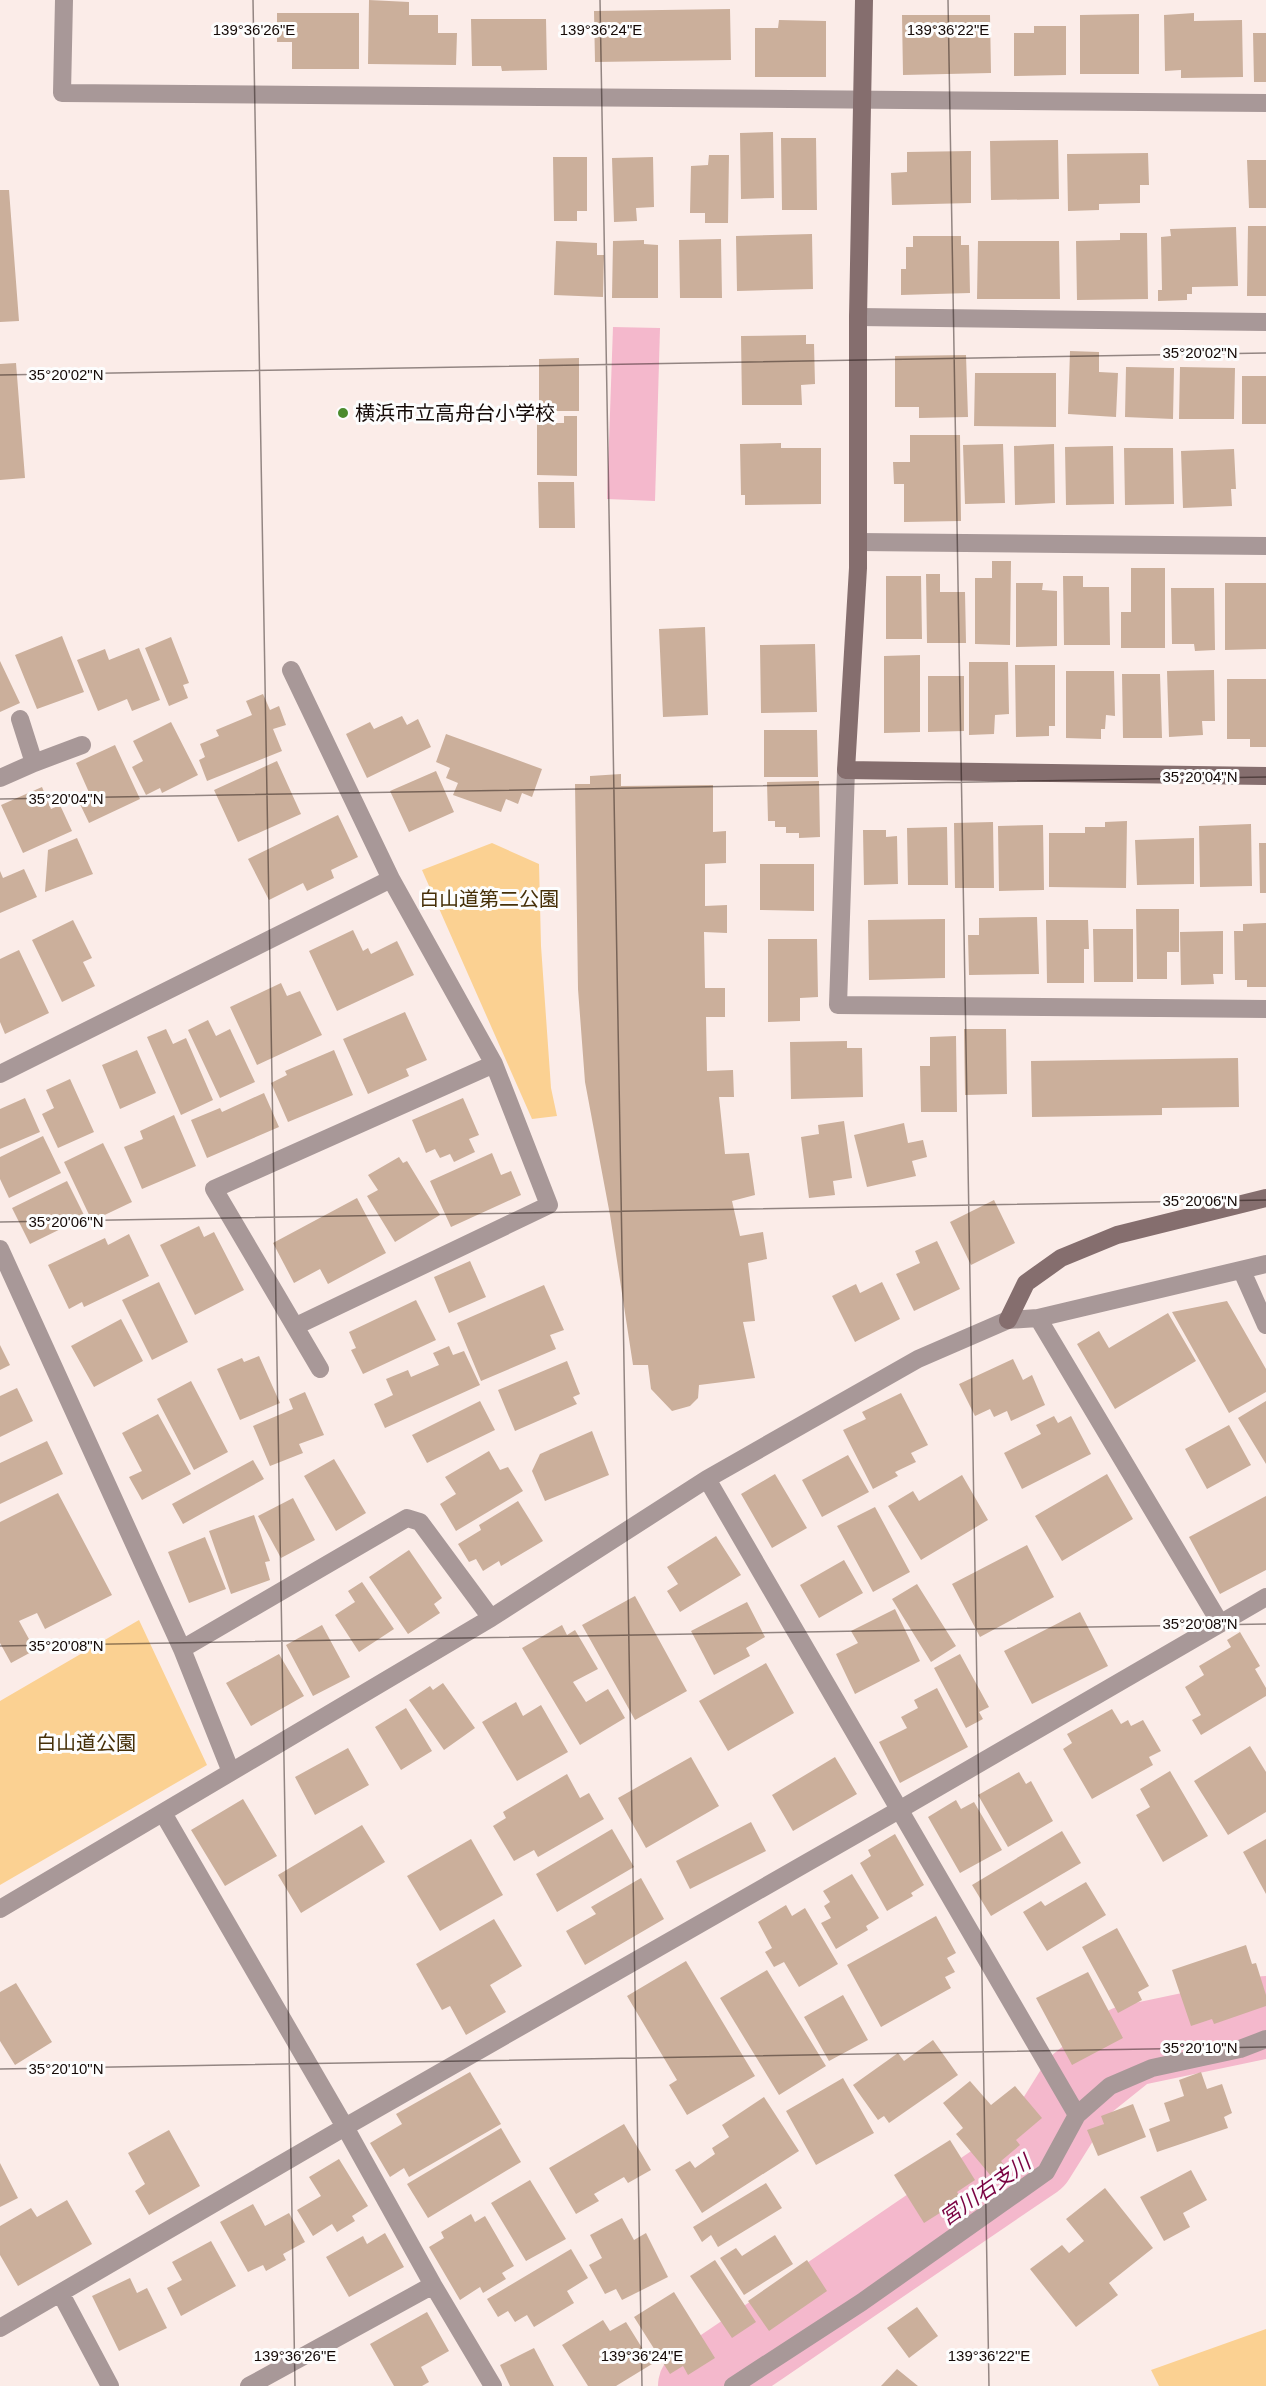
<svg xmlns="http://www.w3.org/2000/svg" width="1266" height="2386" font-family="Helvetica,'Noto Sans JP',sans-serif">
<rect width="100%" height="100%" fill="#fbece8"/>
<!-- green -->
<path fill="#fbd192" d="M492 843 539 864 541 946 551 1088 557 1116 532 1119 422 870Z
M139 1620 207 1765 0 1885V1701Z
M1266 2329V2386H1159L1151 2370Z"/>
<!-- water -->
<path fill="#f4b8cc" d="M613 327 660 328 655 501 607 499Z"/>
<g fill="none" stroke-linecap="round" stroke-linejoin="round">
<!-- river -->
<path stroke="#f4b8cc" stroke-width="82" d="M699 2386 1034 2158 1079 2086 1129 2046 1266 2017"/>
</g>
<!-- building -->
<path fill="#cbaf9b" d="M369 0 409 2V15H438V33H457L456 65 368 64Z
M730 9 731 60 595 62 594 11Z
M277 13H359V69H292V42H277Z
M1194 13V21L1242 20 1243 77 1181 78V70L1165 71 1164 15Z
M1139 14V74H1080V15Z
M902 15H990L991 73 903 75Z
M471 19H546L547 70 502 71 501 66H472Z
M779 20 826 21V77H755V28H778Z
M1034 26H1066V75L1014 76V33H1034Z
M1253 33H1266V82H1254Z
M773 132 774 198 741 199 740 133Z
M781 138H816L817 210H782Z
M1058 140 1059 199 991 200 990 141Z
M971 151V203L892 205 891 173 907 172V152Z
M1148 153 1149 185H1140V203L1099 204V210L1068 211 1067 154Z
M709 155H729L728 223H705V213H690L691 166 708 165Z
M553 157H587V211H577V221H554Z
M653 157 654 207 636 208 637 221 614 222 612 158Z
M1247 160H1266V208H1249Z
M0 190H9L19 321 0 322Z
M1248 226H1266V296H1247Z
M1236 227 1238 286 1192 287V294H1187V300L1158 301V290H1162L1161 237 1171 236 1170 229Z
M1120 233H1147L1148 299 1077 300 1076 241 1120 240Z
M812 234 813 289 737 291 736 236Z
M913 236H961V245H969L970 293 901 295V269H906V247H913Z
M721 239 722 298H680L679 240Z
M644 240V244L658 245V298H612L613 241Z
M556 241 597 243V255H604L603 297 554 295Z
M978 241H1059L1060 299H977Z
M806 335V344H814L815 384 801 385 802 405H742L741 336Z
M1070 351 1099 352V372L1118 373 1116 417 1068 414Z
M966 355 968 417 919 418V407H895V356Z
M579 358V411H539V359Z
M16 363 25 478 0 480V364Z
M1126 367 1174 368 1173 419 1125 417Z
M1180 367 1235 368 1234 419H1179Z
M975 373H1056V427L974 426Z
M1242 376H1266V424H1242Z
M564 416H577V476L537 475V423H564Z
M910 435H960L961 521 904 522V484H894L893 462H910Z
M781 443V448H821V504L745 505V495H741L740 444Z
M1003 444 1005 503 965 504 963 445Z
M1054 444 1055 503 1015 505 1014 446Z
M1113 446 1114 504 1066 505 1065 447Z
M1124 448H1173L1174 504 1125 505Z
M1234 449 1236 489H1231L1232 506 1183 508 1181 451Z
M538 482H574L575 528H539Z
M992 561H1011L1010 645 975 644V578H992Z
M1131 568H1165V648H1121V612H1131Z
M926 574H940V592H965L966 643H927Z
M886 576H921L922 639H886Z
M1063 576H1083V587H1109L1110 645H1064Z
M1016 583H1043L1042 590 1057 591V646L1016 647Z
M1225 583H1266V649L1225 650Z
M1171 588H1214L1215 650 1195 651 1194 644H1172Z
M705 627 708 715 663 717 659 629Z
M62 636 84 692 37 709 15 655Z
M171 637 189 683 183 685 188 698 169 706 145 648Z
M815 644 817 712 761 713 760 645Z
M139 648 160 700 132 711 127 699 98 711 77 660 105 649 109 660Z
M920 655V732L884 733V656Z
M0 661 20 703 0 712Z
M969 662H1008L1009 714 995 715 994 734 969 735Z
M1015 665H1055V726H1049V736L1016 737Z
M1214 670 1215 721H1202L1203 735 1169 737 1167 671Z
M1066 671H1114L1115 716 1106 715 1105 729H1101V739L1066 738Z
M1122 674H1160L1162 738H1123Z
M928 676H964V731L928 732Z
M1227 679H1266V747H1250V739H1227Z
M263 694 270 710 279 706 286 725 273 729 282 751 207 781 199 760 205 757 200 744 219 736 216 730 252 715 246 701Z
M402 716 407 725 418 719 431 747 367 778 346 734 370 722 374 729Z
M171 722 198 775 162 793 160 788 146 795 132 767 143 761 133 741Z
M764 730H817L818 777H764Z
M446 734 542 769 532 797 522 793 518 804 506 799 501 812 453 795 458 783 446 778 450 768 436 762Z
M115 745 140 799 89 823 79 802 91 797 76 763Z
M277 761 301 814 238 842 214 790Z
M436 771 454 812 409 832 390 791Z
M621 774V786L713 785V832L726 831V863L705 864V906L727 905V933L704 932 705 988H725V1017H706L707 1071 733 1070 734 1097H719L725 1154 749 1153 755 1195 732 1201 740 1236 763 1232 767 1259 748 1263 755 1321 743 1322 755 1378 699 1385 698 1398 690 1406 672 1411 651 1389 648 1365H633L610 1215 585 1082 578 989 575 784H590V776Z
M819 781 820 837 799 838V833H786V827H775V821H768L767 782Z
M42 787 51 809 60 805 72 831 23 853 1 805Z
M338 815 358 857 331 870 334 878 307 891 303 883 269 900 248 859Z
M1127 821 1126 888 1049 887V833H1085V827H1105V822Z
M993 822 994 888H955L954 823Z
M1251 824 1252 886 1200 887 1199 826Z
M1043 825 1044 890 999 891 998 826Z
M947 827 948 885H908L907 828Z
M863 830H886V837L897 836 898 884 864 885Z
M77 838 93 874 45 892 48 850Z
M1194 838V884L1137 885 1135 840Z
M1259 843H1266V893H1260Z
M760 864H814V911L760 910Z
M24 869 37 897 0 913V871L3 878Z
M1136 909H1179V952H1167V979H1137Z
M1037 917 1039 974 969 975 968 935H979V918Z
M945 919V978L869 980 868 920Z
M73 920 92 958 83 962 95 986 62 1002 32 940Z
M1046 920H1088L1089 949H1084V983H1047Z
M1266 923V987H1247V980H1235L1234 931H1243V924Z
M1093 929H1133V982H1094Z
M353 930 363 951 368 948 371 954 397 941 414 975 337 1011 309 951Z
M1223 931V974H1213L1214 984 1181 985 1180 932Z
M768 939H817L818 997 800 998V1021L768 1022Z
M19 950 49 1013 5 1034 0 1022V959Z
M281 983 287 996 300 991 322 1035 257 1065 230 1007Z
M405 1012 427 1060 406 1069 409 1076 368 1094 343 1039Z
M208 1020 216 1036 230 1029 255 1082 220 1098 188 1030Z
M166 1029 173 1044 186 1038 213 1100 181 1115 147 1037Z
M964 1029H1006L1007 1094 965 1095Z
M956 1036 957 1112H921L920 1066H930V1037Z
M847 1041V1048H862L863 1097 791 1099 790 1042Z
M137 1050 156 1093 120 1109 102 1065Z
M334 1050 353 1095 288 1122 271 1083 287 1075 285 1071Z
M1238 1058 1239 1107 1162 1108V1115L1032 1117 1031 1061Z
M70 1079 94 1132 58 1148 42 1114 54 1108 46 1090Z
M264 1093 279 1127 207 1158 191 1120 220 1108 222 1112Z
M25 1098 40 1132 0 1149V1109Z
M463 1098 479 1135 469 1139 475 1152 454 1162 450 1154 440 1158 435 1149 426 1153 412 1120Z
M174 1115 196 1166 142 1189 124 1147 143 1139 140 1131Z
M844 1121 852 1178 833 1181 835 1195 809 1198 801 1137 819 1134 818 1125Z
M904 1123 908 1143 923 1140 927 1157 912 1161 916 1176 867 1187 854 1135Z
M43 1136 61 1173 9 1198 0 1179V1157Z
M103 1143 132 1202 92 1221 64 1162Z
M492 1153 501 1175 511 1171 521 1195 451 1227 430 1181Z
M399 1157 403 1163 407 1161 440 1215 395 1242 367 1196 378 1190 368 1175Z
M67 1181 85 1217 30 1244 12 1208Z
M357 1198 386 1253 328 1284 320 1269 294 1283 273 1243Z
M994 1200 1015 1243 971 1265 950 1222Z
M199 1226 204 1237 214 1232 244 1290 195 1315 160 1245Z
M129 1234 149 1276 84 1307 82 1302 69 1309 48 1265 105 1238 108 1245Z
M937 1241 960 1289 914 1311 896 1274 920 1263 915 1251Z
M470 1261 486 1297 449 1313 434 1277Z
M159 1282 188 1342 152 1360 122 1300Z
M882 1282 900 1319 855 1342 832 1296 856 1284 860 1293Z
M544 1285 564 1330 550 1335 556 1349 481 1381 457 1323Z
M416 1300 436 1340 363 1374 351 1350 356 1348 349 1332Z
M1227 1301 1266 1369V1392L1229 1413 1172 1312Z
M1168 1313 1196 1361 1115 1409 1077 1344 1099 1331 1109 1348Z
M121 1319 143 1361 94 1387 71 1346Z
M0 1345 10 1365 0 1370Z
M449 1346 453 1355 464 1351 480 1385 385 1428 374 1404 393 1395 386 1379 408 1370 411 1377 439 1365 433 1353Z
M259 1356 280 1403 240 1420 217 1369 242 1358 244 1362Z
M1013 1359 1023 1380 1032 1375 1045 1405 1011 1421 1007 1411 994 1417 990 1409 975 1416 959 1384Z
M567 1361 580 1394 573 1397 577 1404 515 1431 498 1390Z
M191 1381 228 1452 194 1470 157 1399Z
M17 1388 33 1421 0 1437V1396Z
M305 1392 324 1435 299 1444 303 1453 270 1466 253 1426 293 1409 289 1399Z
M901 1393 928 1445 911 1453 916 1462 895 1472 898 1476 873 1489 843 1430 866 1419 862 1412Z
M480 1401 495 1430 427 1463 412 1435Z
M1266 1401V1464L1238 1418Z
M158 1414 191 1474 142 1500 129 1477 142 1471 122 1433Z
M1054 1416 1058 1423 1071 1416 1091 1454 1022 1489 1004 1453 1041 1434 1036 1425Z
M1229 1425 1251 1465 1207 1489 1185 1449Z
M592 1431 609 1475 545 1501 532 1471 540 1454Z
M47 1441 63 1474 0 1504V1463Z
M489 1451 500 1470 508 1467 523 1491 456 1531 440 1504 456 1494 445 1477Z
M848 1455 869 1492 822 1517 802 1480Z
M334 1459 366 1513 336 1531 304 1476Z
M253 1460 264 1479 183 1524 172 1504Z
M775 1474 807 1528 772 1548 741 1494Z
M1107 1474 1133 1519 1062 1561 1035 1516Z
M962 1475 988 1520 921 1560 888 1506 913 1491 919 1501Z
M58 1493 112 1595 45 1629 37 1613 19 1621 35 1650 11 1663 0 1643V1522Z
M1266 1496V1570L1220 1594 1189 1537Z
M293 1498 315 1540 281 1558 258 1516Z
M518 1501 543 1541 501 1566 499 1561 483 1571 476 1559 469 1562 458 1544 481 1530 479 1525Z
M875 1507 910 1572 873 1592 837 1526Z
M254 1515 270 1561 265 1562 270 1580 231 1594 209 1531Z
M716 1536 741 1575 680 1612 667 1591 678 1584 667 1567Z
M205 1537 226 1589 189 1603 168 1552Z
M1027 1545 1054 1597 980 1637 952 1584Z
M409 1550 442 1598 434 1604 440 1613 408 1634 369 1577Z
M844 1560 863 1593 819 1618 800 1585Z
M362 1582 394 1629 359 1652 335 1615 355 1602 348 1591Z
M917 1584 956 1646 931 1662 892 1599Z
M635 1596 687 1691 635 1720 582 1625Z
M747 1602 765 1637 746 1648 750 1656 714 1675 691 1631Z
M895 1609 920 1661 855 1694 836 1654 858 1643 851 1631Z
M1080 1612 1108 1666 1032 1704 1004 1651Z
M322 1625 350 1677 313 1696 286 1645Z
M562 1625 567 1635 575 1630 598 1669 573 1682 586 1702 608 1689 625 1718 580 1745 522 1648Z
M1240 1632 1260 1666 1255 1669 1266 1688V1696L1201 1735 1192 1720 1201 1715 1185 1687 1204 1675 1199 1666 1231 1647 1227 1640Z
M279 1654 304 1696 251 1726 226 1683Z
M960 1654 989 1707 979 1712 983 1719 966 1728 934 1668Z
M766 1663 794 1713 728 1751 699 1701Z
M443 1683 475 1728 444 1750 409 1700 430 1686 433 1690Z
M937 1688 968 1747 900 1783 879 1742 907 1728 901 1717 918 1708 914 1700Z
M516 1702 523 1716 541 1705 568 1752 517 1781 482 1722Z
M406 1708 432 1751 401 1770 375 1727Z
M1112 1709 1121 1724 1128 1720 1131 1726 1143 1720 1161 1751 1149 1757 1153 1765 1092 1799 1063 1749 1072 1743 1067 1734Z
M1250 1746 1266 1772V1812L1228 1835 1194 1781Z
M348 1748 369 1785 315 1815 295 1777Z
M691 1757 719 1806 646 1848 618 1798Z
M835 1757 857 1794 793 1831 772 1795Z
M1170 1771 1208 1836 1163 1862 1136 1815 1150 1807 1140 1789Z
M1019 1772 1026 1784 1031 1781 1053 1821 1008 1847 978 1795Z
M567 1774 580 1798 589 1793 604 1819 538 1857 534 1850 514 1861 493 1826 506 1818 503 1812Z
M243 1799 277 1856 225 1886 191 1830Z
M956 1800 961 1809 974 1802 1002 1850 960 1873 928 1817Z
M751 1822 766 1851 690 1889 676 1861Z
M362 1825 385 1862 301 1913 278 1875Z
M612 1829 634 1867 557 1912 536 1874Z
M1062 1831 1081 1863 991 1916 972 1885Z
M895 1834 924 1885 911 1893 913 1896 887 1911 860 1863 871 1856 868 1850Z
M471 1839 503 1895 440 1931 407 1876Z
M1266 1839V1894L1243 1852Z
M852 1874 879 1918 866 1926 868 1930 836 1949 821 1923 831 1918 824 1906 830 1902 823 1891Z
M641 1878 664 1919 585 1965 566 1931 596 1914 591 1907Z
M1086 1882 1106 1915 1047 1951 1023 1912 1041 1901 1045 1906Z
M786 1905 792 1916 805 1908 838 1964 799 1987 784 1962 774 1967 765 1952 772 1948 758 1922Z
M936 1916 956 1953 947 1958 955 1972 945 1977 951 1988 881 2027 847 1965Z
M494 1919 522 1966 490 1985 506 2012 466 2035 450 2006 442 2010 416 1964Z
M1117 1928 1149 1986 1138 1992 1142 2000 1118 2013 1082 1947Z
M1246 1945 1252 1964 1256 1963 1266 1995V2006L1214 2024 1212 2019 1191 2026 1172 1970Z
M686 1961 755 2076 687 2115 669 2085 677 2080 627 1996Z
M767 1970 826 2066 779 2095 720 1998Z
M1088 1972 1123 2038 1072 2065 1036 1998Z
M16 1983 52 2042 15 2065 0 2041V1992Z
M843 1995 868 2040 829 2061 804 2017Z
M933 2040 958 2075 889 2123 884 2116 878 2120 853 2085 898 2053 904 2061Z
M470 2072 501 2124 409 2177 404 2168 390 2177 370 2143 402 2124 396 2114Z
M1201 2072 1207 2089 1222 2084 1232 2113 1224 2117 1228 2128 1157 2152 1149 2129 1170 2121 1164 2103 1184 2096 1179 2080Z
M843 2078 874 2133 816 2165 786 2111Z
M970 2081 991 2105 1015 2086 1042 2118 1016 2140 1020 2145 1001 2161 1004 2165 991 2176 956 2134 963 2128 943 2103Z
M764 2097 799 2151 702 2213 675 2170 690 2161 695 2168 715 2154 712 2148 729 2137 722 2125Z
M1133 2104 1146 2137 1098 2156 1087 2130 1104 2124 1101 2116Z
M624 2124 651 2170 628 2183 624 2177 594 2194 599 2201 576 2214 549 2168Z
M501 2128 521 2162 428 2218 407 2184Z
M169 2130 200 2186 149 2215 135 2191 145 2184 128 2153Z
M950 2140 975 2180 957 2192 962 2199 924 2223 894 2175Z
M339 2159 368 2206 352 2216 355 2221 337 2232 332 2224 313 2236 297 2210 321 2196 309 2177Z
M0 2163 18 2198 0 2207Z
M1191 2170 1207 2200 1183 2213 1190 2227 1164 2241 1140 2197Z
M530 2180 566 2239 526 2261 491 2203Z
M766 2183 782 2208 718 2247 711 2235 702 2242 693 2227Z
M1105 2188 1153 2248 1109 2283 1118 2295 1076 2327 1030 2269 1062 2245 1069 2253 1084 2241 1066 2219Z
M67 2200 92 2244 18 2286 0 2255V2226L31 2208 37 2217Z
M253 2204 265 2226 289 2213 305 2242 283 2254 286 2260 266 2271 263 2265 248 2272 220 2222Z
M471 2214 475 2222 485 2216 514 2266 502 2273 506 2279 483 2293 480 2287 460 2300 429 2247 444 2238 441 2232Z
M622 2218 634 2240 646 2233 668 2277 622 2300 616 2289 605 2294 589 2265 602 2258 590 2235Z
M385 2233 404 2267 349 2297 326 2257 363 2236 367 2244Z
M775 2235 793 2264 744 2295 720 2258 736 2248 742 2256Z
M211 2241 236 2286 181 2316 167 2288 182 2280 172 2262Z
M571 2249 588 2278 567 2291 574 2303 534 2327 527 2315 515 2322 508 2311 498 2317 487 2299Z
M715 2260 756 2322 732 2338 690 2276Z
M807 2260 827 2291 769 2331 748 2301Z
M130 2278 137 2293 147 2288 167 2328 119 2351 92 2296Z
M674 2292 715 2358 688 2375 683 2366 670 2374 634 2317Z
M917 2307 938 2336 909 2358 887 2328Z
M427 2312 449 2351 421 2367 429 2382 422 2386H394L370 2344Z
M603 2320 610 2331 626 2322 652 2364 616 2386H588L562 2345Z
M534 2348 554 2386H510L500 2365Z
M897 2369 918 2386H881Z"/>
<g fill="none" stroke-linecap="round" stroke-linejoin="round">
<!-- street -->
<path stroke="#a89898" stroke-width="18" d="M64 0 62 93 1266 103
M858 317 1266 322
M858 542 1266 546
M291 670 391 879 494 1064 549 1205 296 1326
M20 719 34 763
M846 770 838 1005 1266 1009
M0 778 34 763 82 745
M0 1074 391 879
M0 1249 182 1649 231 1772
M1242 1271 1266 1325
M1038 1318 1220 1623
M320 1369 214 1189 494 1064
M707 1479 1077 2115
M182 1649 407 1518 420 1522 491 1618
M163 1813 345 2127 433 2285 493 2386
M0 1909 491 1618 707 1479 918 1359 1008 1320 1038 1318 1266 1264
M61 2294 110 2386
M0 2328 345 2127 899 1810 1266 1597
M249 2386 433 2285
M733 2386 862 2302 1046 2172 1077 2115 1110 2086 1152 2068 1240 2049 1266 2039"/>
<!-- secondary -->
<path stroke="#856e6e" stroke-width="18" d="M864 0 858 317V568L846 770 1266 776
M1008 1320 1026 1283 1061 1258 1117 1235 1266 1198"/>
</g>
<!-- ticks -->
<path fill="none" stroke="#140906" stroke-width="1.5" stroke-opacity="0.45" d="M253 0 295 2386M600 0 642 2386M948 0 989 2386M0 375 1266 353M0 799 1266 777M0 1222 1266 1200M0 1646 1266 1624M0 2069 1266 2047"/>
<!-- markers -->
<circle fill="#4b8b2d" stroke="#fdfdfd" stroke-width="2" cx="343" cy="413" r="6"/>
<g text-anchor="middle" dominant-baseline="central" stroke-width="6" stroke-linejoin="round" paint-order="stroke">
<!-- poi labels -->
<g font-size="20" fill="#140906" stroke="#fdfdfd" text-anchor="start">
<text x="355" y="413">横浜市立高舟台小学校</text>
</g>
<!-- park labels -->
<g font-size="20" fill="#463009" stroke="#fdfdfd">
<text x="489" y="899">白山道第二公園</text>
<text x="86" y="1743">白山道公園</text>
</g>
<!-- water labels -->
<g font-size="21" font-style="italic" fill="#7a0342" stroke="#fdfdfd">
<text transform="translate(985 2190) rotate(-35)">宮川右支川</text>
</g>
</g>
<g font-size="15" text-anchor="middle" fill="#140906" stroke="#fdfdfd" stroke-width="6" stroke-linejoin="round" paint-order="stroke">
<text x="254" y="35">139°36'26"E</text>
<text x="601" y="35">139°36'24"E</text>
<text x="948" y="35">139°36'22"E</text>
<text x="1200" y="358">35°20'02"N</text>
<text x="66" y="380">35°20'02"N</text>
<text x="1200" y="782">35°20'04"N</text>
<text x="66" y="804">35°20'04"N</text>
<text x="1200" y="1206">35°20'06"N</text>
<text x="66" y="1227">35°20'06"N</text>
<text x="1200" y="1629">35°20'08"N</text>
<text x="66" y="1651">35°20'08"N</text>
<text x="1200" y="2053">35°20'10"N</text>
<text x="66" y="2074">35°20'10"N</text>
<text x="295" y="2361">139°36'26"E</text>
<text x="642" y="2361">139°36'24"E</text>
<text x="989" y="2361">139°36'22"E</text>
</g>
</svg>
